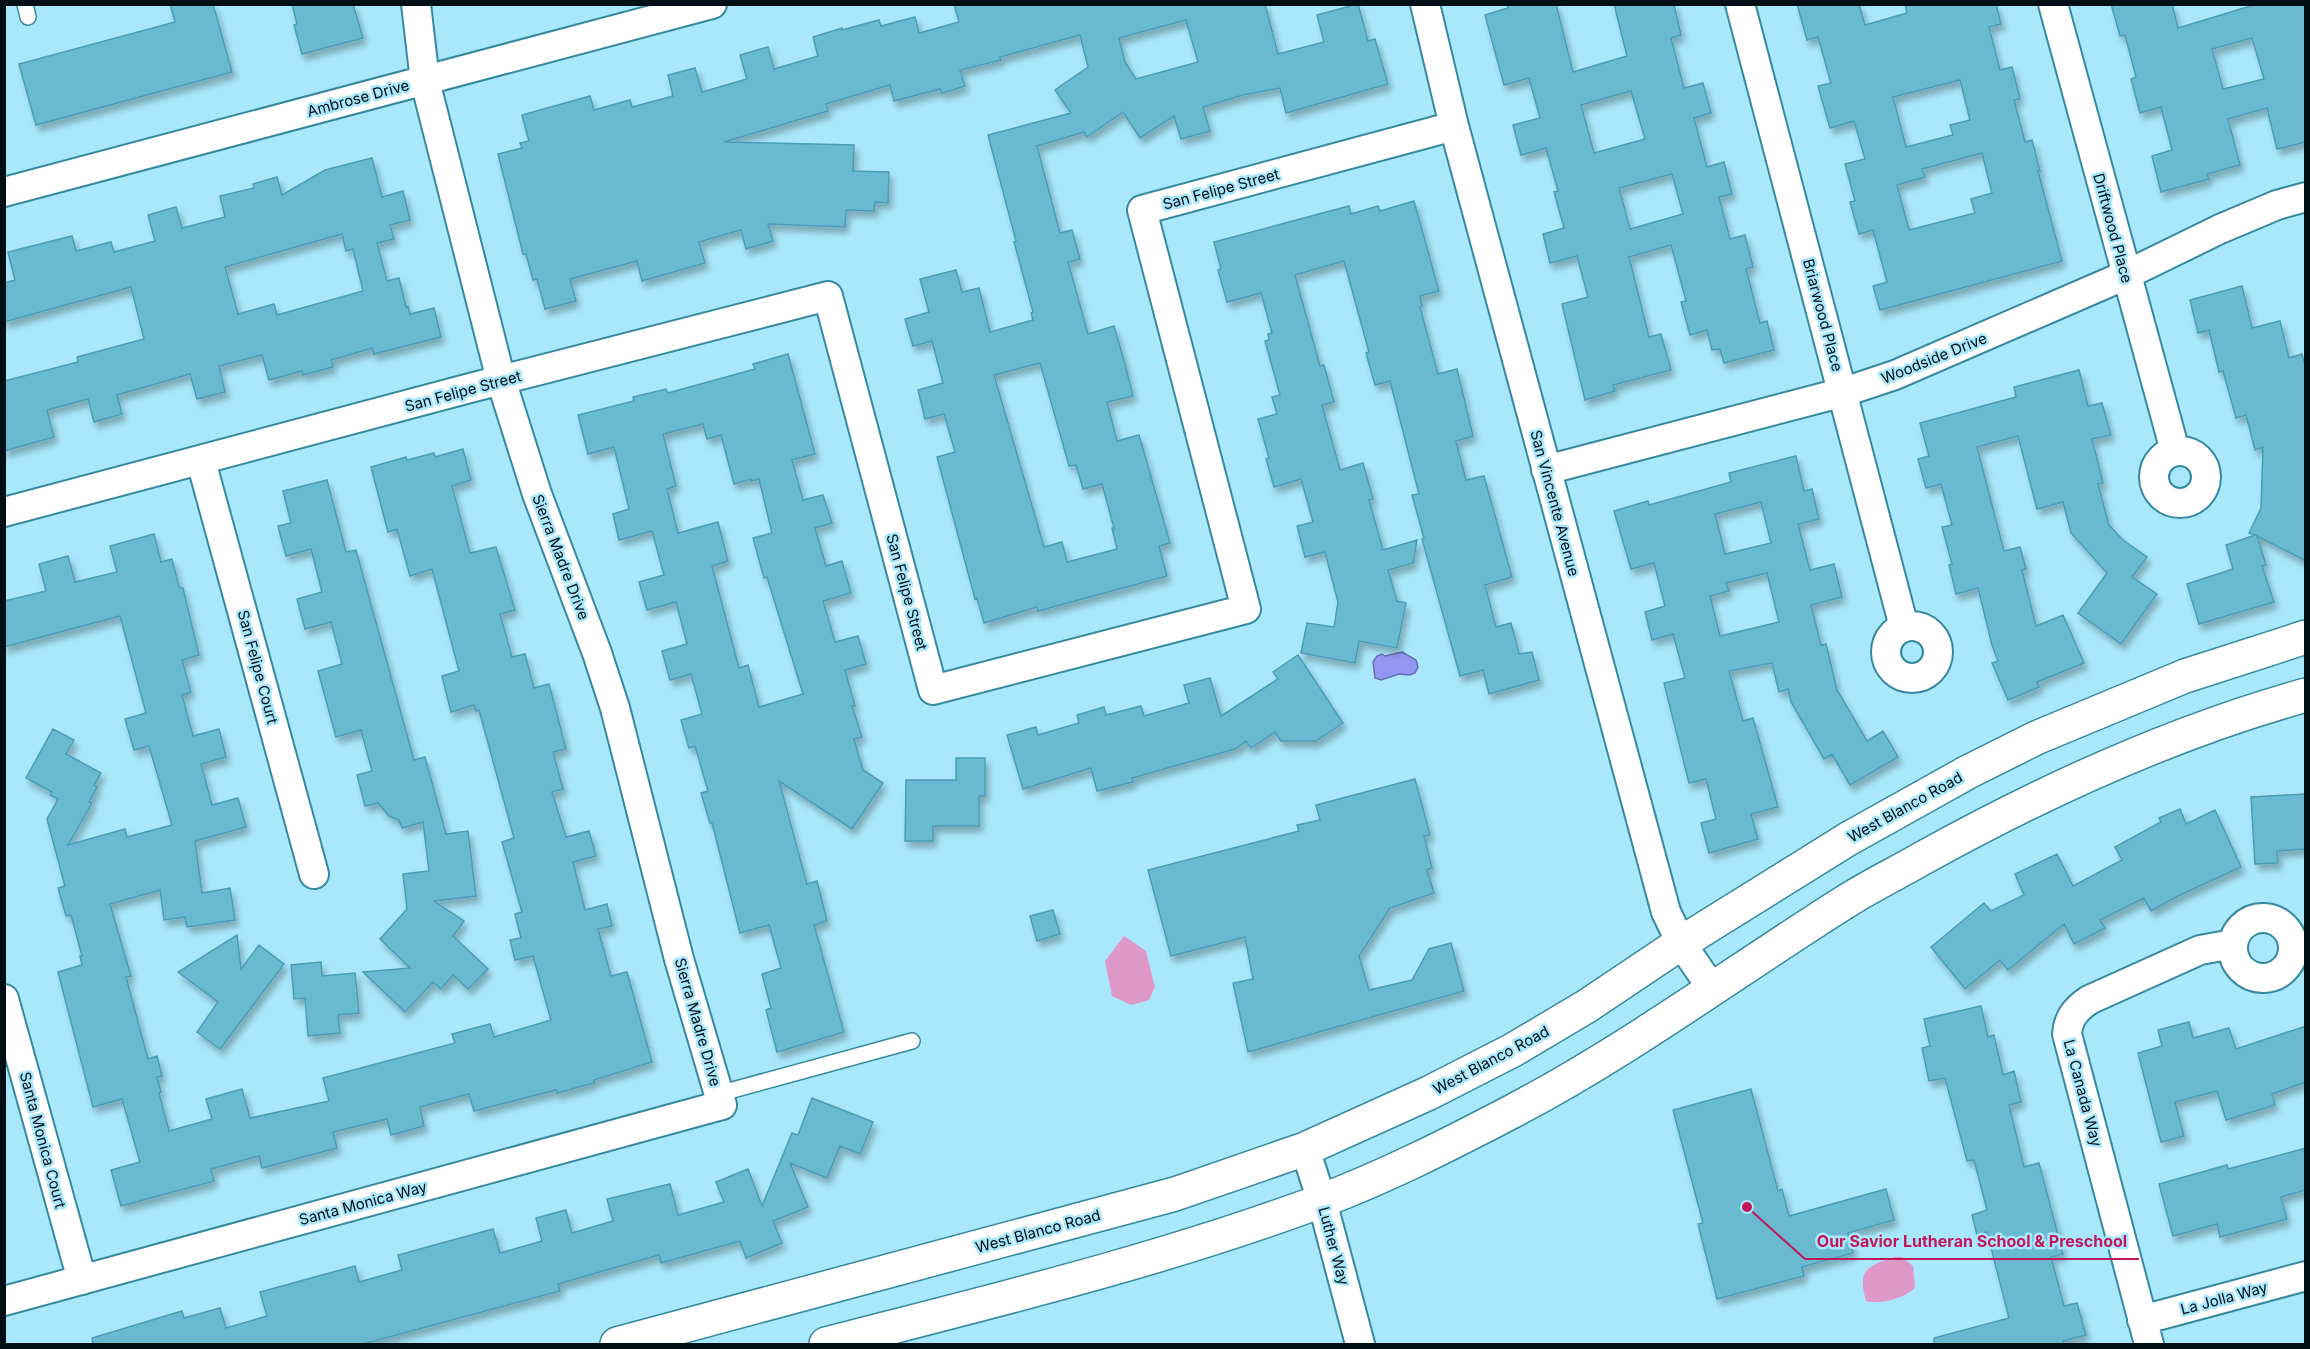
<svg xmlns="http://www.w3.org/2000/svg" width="2310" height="1349" font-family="Inter,sans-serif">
<defs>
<filter id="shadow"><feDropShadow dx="3.5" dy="6" stdDeviation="3" flood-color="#0004"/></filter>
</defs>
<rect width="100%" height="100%" fill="#a9e8fc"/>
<!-- green -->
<path fill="#df99c8" d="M1124 936 1146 951 1155 987 1149 1000 1131 1005 1112 996 1105 961Z
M1895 1257H1902L1913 1266 1915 1287C1907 1298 1879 1305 1866 1301 1857 1269 1867 1266 1895 1257Z"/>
<!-- water -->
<path fill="#9298f2" stroke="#666fb0" stroke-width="1.5" d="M1402 652 1416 660 1418 667 1415 673 1410 675 1399 674 1381 680 1375 678 1373 662 1377 656 1382 654 1385 656Z"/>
<!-- building -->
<path fill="#69b9d1" stroke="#4c9db5" stroke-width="1.5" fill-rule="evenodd" filter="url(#shadow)" d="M170 4H213L232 72 36 125 19 64 175 22Z
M292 4H353L363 38 302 54 294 25 297 24Z
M954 4H1265L1278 54 1324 42 1317 15 1358 4 1368 41 1375 39 1388 84 1286 113 1280 88 1243 95 1203 107 1210 131 1181 139 1174 116 1140 138 1123 112 1087 137 1084 132 1037 146 1060 233 1072 230 1080 259 1068 262 1088 334 1114 326 1125 364 1133 396 1107 402 1117 441 1139 435 1170 543 1159 546 1167 576 1038 611 1037 607 984 623 977 598 975 599 937 457 955 452 944 414 925 419 918 390 943 383 932 341 913 346 905 319 929 312 920 279 956 270 962 292 979 288 990 332 1033 320 1031 313 1033 312 1014 242 1016 241 988 135 1071 113 1055 90 1088 67 1080 35 1000 57 1001 60 960 70 965 86 942 93 940 89 894 101 890 85 826 104 828 111 724 142 854 145 853 171 889 172 888 203 875 202 874 211 846 210 845 227 768 224 773 241 746 249 741 230 699 242 705 263 642 281 637 261 570 279 576 301 545 309 537 279 533 280 526 254H523L498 154 522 148 520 143 529 141 522 115 590 96 594 110 630 100 632 107 673 96 668 75 695 68 702 92 747 79 740 55 768 47 774 69 818 56 813 37 842 28V30L879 20 881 26 915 17 919 33 959 22ZM1186 20 1198 62 1136 79 1125 62 1119 38ZM1040 363 1069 466 1076 465 1083 489 1102 484 1114 528H1112L1117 549 1067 562 1062 542 1044 547 994 375Z
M1507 4H1556L1573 72 1627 56 1614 4H1674L1681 35 1671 38 1684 88 1703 83 1711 113 1694 118 1707 167 1724 162 1732 194 1719 197 1730 239 1745 235 1753 267 1746 269 1760 323 1767 321 1774 350 1724 363 1720 349 1712 350 1707 330 1690 335 1681 302 1686 301 1671 245 1629 257 1649 337 1661 334 1671 370 1613 385 1615 391 1585 400 1562 304 1588 297 1577 256 1550 263 1543 234 1564 228 1554 192 1558 191 1546 148 1521 155 1513 125 1540 118 1529 78 1504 85 1485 15 1508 8ZM1631 91 1645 139 1594 153 1581 105ZM1672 174 1683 214 1630 229 1619 188Z
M1797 4H1859L1865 25 1907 13 1905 4H1996L2001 24 1989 27 2000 70 2012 67 2020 99 2014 100 2025 142 2032 140 2040 171H2038L2062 261 1880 310 1873 286 1887 282 1873 230 1859 234 1850 202 1855 201 1845 164 1865 159 1854 121 1830 128 1818 86 1831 83 1818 37 1807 40ZM1960 80 1970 120 1950 125 1953 135 1906 147 1893 97ZM1982 153 1992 193 1971 199 1975 213 1909 230 1897 185 1925 177 1922 169Z
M2111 4H2172L2178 28 2257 4H2306V142L2277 149 2267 108 2228 119 2240 165 2207 174 2209 179 2161 192 2152 156 2172 150 2161 107 2140 113 2131 79 2136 77 2125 35 2120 36ZM2252 38 2264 79 2223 89 2212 49Z
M372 158 382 197 403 191 410 220 390 225 394 239 377 243 387 281 399 278 406 307 408 306 410 314 434 308 441 337 374 354 372 348 331 360 333 367 303 375 302 371 269 380 262 355 219 366 225 392 197 399 190 374 117 395 122 414 94 422 88 399 47 410 54 437 4 451V381L78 362 77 357 144 339 131 287 4 322V283L15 280 8 252 72 236 76 251 111 242 114 252 155 241 148 215 176 207 182 228 225 217 220 196 254 188 253 184 277 177 282 195 325 170ZM342 234 346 251 353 249 363 291 277 315 274 304 238 314 225 267Z
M1414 201 1439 291 1420 296 1422 306 1420 307 1438 374 1457 369 1473 436 1456 441 1466 480 1484 476 1512 577 1485 585 1496 627 1511 623 1519 654 1532 652 1539 680 1489 694 1483 670 1460 676 1422 539 1424 538 1412 495 1419 494 1390 381 1375 385 1366 353 1369 352 1344 261 1295 275 1320 366 1324 365 1334 402 1322 405 1340 470 1363 463 1373 499 1369 500 1383 550 1417 540 1413 563 1388 570 1397 601 1406 603 1397 648 1359 641 1355 663 1301 653 1307 623 1334 627 1338 602 1325 552 1305 557 1297 526 1313 522 1301 479 1274 487 1266 459 1269 458 1258 419 1277 414 1272 397 1280 395 1265 341 1269 340 1268 334 1272 333 1261 293 1227 302 1218 270 1221 269 1214 242 1349 206 1351 214 1378 206 1380 211Z
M2242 286 2252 328 2280 321 2289 358 2302 354 2306 368V561L2257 536 2266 565 2262 566 2274 602 2199 624 2187 584 2233 569 2226 545 2255 535 2249 533 2261 508 2263 447 2255 450 2246 415 2236 418 2223 371 2219 372 2209 330 2198 333 2190 300Z
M788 354 815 454 792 460 803 500 823 495 832 523 815 528 826 566 842 561 851 593 823 601 835 642 858 636 866 664 845 670 855 706H852L862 737 854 739 863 770 883 783 852 829 779 781 807 884 817 881 827 921 814 925 844 1032 777 1052 766 1010 771 1008 762 974 781 968 769 925 740 933 712 823H710L701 793 708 791 695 746 689 748 681 720 702 714 691 674 670 680 662 651 687 644 676 602 647 610 639 582 664 575 652 531 619 540 613 514 629 509 614 447 588 454 578 415 634 401 633 397 666 389 668 393 755 369 753 364ZM703 424 707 439 721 435 734 484 751 479V481L759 479 772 533 753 538 764 578 767 577 803 694 759 707 748 665 739 668 712 566 728 561 718 522 678 533 667 489 676 486 663 434Z
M2079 370 2088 406 2102 403 2111 435 2092 439 2103 483 2098 484 2109 525 2123 540 2147 557 2132 577 2157 594 2121 644 2078 613 2107 573 2071 533 2063 502 2037 509 2018 436 1977 447 2004 551 2020 547 2026 569 2022 570 2036 626 2063 615 2084 663 2037 682 2039 687 2008 700 1992 663 1998 661 1992 645 1978 588 1956 594 1949 565 1952 564 1942 527 1952 525 1941 484 1926 488 1918 459 1929 456 1920 423 2016 397 2014 387Z
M463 449 471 480 452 486 470 553 496 547 515 610 500 614 512 657 525 654 534 688 549 684 566 749 553 752 563 789 552 792 566 837 589 831 596 856 573 862 585 910 607 904 612 926 598 929 611 976 627 972 652 1062 594 1080V1083L557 1093 556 1090 474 1111 469 1094 420 1107 424 1126 391 1135 387 1119 333 1132 337 1148 262 1168 259 1156 211 1169 214 1181 121 1206 111 1170 140 1162 122 1099 93 1107 58 972 82 965 80 956H82L71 915 66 916 58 888 65 886 47 819 58 799 50 795 52 792 26 778 53 729 74 740 66 754 101 773 94 785 97 787 89 802 92 803 68 845 125 829 127 837 172 825 149 746 134 750 125 719 146 713 120 616 4 647V601L46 591 39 564 68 556 75 582 117 572 110 546 154 534 161 562 172 559 179 587 183 588 199 655 182 660 191 692 182 695 193 736 219 729 226 757 201 764 212 805 238 798 246 827 195 841 202 893 230 888 235 920 187 927 185 917 164 920 160 890 110 904 131 976 126 977 148 1059 157 1056 162 1076 157 1077 161 1092 159 1093 169 1131 212 1119 206 1099 242 1089 250 1118 329 1101 323 1078 455 1043 452 1034 490 1024 494 1037 551 1020 533 956 515 960 510 940 521 938 515 914 522 912 502 842 514 838 479 710 476 711 474 705 451 712 442 676 459 671 432 569 410 576 397 529 388 532 371 467 406 457 407 460 434 453 435 457Z
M1796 456 1804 491 1812 489 1819 519 1798 524 1810 570 1834 564 1842 597 1811 605 1821 645 1826 644 1837 690 1867 741 1883 731 1898 757 1850 785 1832 754 1824 759 1791 702 1788 689 1779 692 1772 663 1729 671 1743 721 1753 718 1778 807 1751 814 1758 839 1709 853 1701 823 1716 819 1706 779 1689 783 1664 683 1685 678 1673 634 1652 640 1645 612 1665 606 1654 563 1631 569 1614 511 1648 501 1649 505 1731 482 1729 473ZM1761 502 1771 543 1725 554 1715 514ZM1767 573 1779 622 1720 636 1710 596 1729 591 1726 583Z
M327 480 346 552 356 550 414 760 425 757 446 834 468 831 476 896 434 901 464 921 453 936 488 969 468 989 453 975 441 989 433 982 405 1012 363 972 410 968 380 939 407 909 403 874 429 871 423 822 402 828 399 820 389 816 378 803 365 806 357 775 372 771 361 730 336 737 318 671 342 664 331 622 305 629 297 599 322 592 311 549 286 556 278 526 291 523 283 491Z
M1298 655 1343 723 1316 741H1281L1275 732 1251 748 1246 741 1235 749 1132 778 1133 782 1097 791 1091 768 1023 789 1007 735 1036 727 1038 735 1079 723 1077 715 1104 707 1106 715 1141 706 1144 716 1189 703 1184 685 1210 678 1221 716 1278 679 1273 672Z
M956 758H985V796H979V826H933V841H905L906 780H956Z
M1415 779 1430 835 1424 836 1432 868 1427 870 1434 893 1390 908 1359 956 1369 990 1412 980 1429 949 1451 943 1464 991 1248 1052 1233 983 1253 979 1245 937 1171 956 1148 870 1299 831 1297 825 1320 820 1316 805Z
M2306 794V849L2277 851 2278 863 2255 864 2251 797Z
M2180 809 2186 824 2215 810 2241 867 2178 896 2151 911 2144 898 2100 920 2105 928 2074 944 2064 924 2008 970 2000 960 1965 989 1931 947 1984 903 1991 911 2024 895 2015 874 2057 854 2073 886 2122 860 2115 847 2161 822 2159 818Z
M1053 910 1060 934 1037 941 1030 916Z
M237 935 241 969 259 945 284 964 220 1049 197 1032 218 1002 178 972Z
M321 962 322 976 355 973 359 1013 338 1015 340 1033 308 1036 305 998 294 999 291 965Z
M1981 1006 1988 1037 1994 1035 2003 1075 2014 1071 2021 1102 2009 1105 2024 1167 2039 1163 2063 1254 2051 1257 2064 1306 2077 1303 2086 1335 2063 1341 2064 1344H1934V1338L2009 1318 1987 1232 1977 1235 1972 1215 1987 1210 1974 1160 1967 1161 1945 1078 1929 1081 1922 1048 1930 1046 1924 1019Z
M2189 1022 2193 1038 2229 1028 2236 1049 2306 1026V1082L2272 1094 2275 1105 2226 1120 2217 1091 2175 1102 2184 1136 2161 1142 2138 1053 2162 1046 2158 1030Z
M1751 1089 1778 1191 1782 1189 1789 1216 1886 1189 1894 1220 1848 1233 1853 1253 1802 1267 1804 1276 1717 1299 1698 1224 1703 1223 1673 1110Z
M812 1098 873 1122 860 1154 840 1146 827 1178 790 1163 808 1207 773 1221 782 1243 746 1258 740 1241 661 1263 659 1255 558 1284 560 1291 363 1344H93L92 1338 182 1311 184 1318 220 1308 226 1328 267 1316 260 1292 355 1266 359 1282 402 1270 398 1255 493 1229 500 1253 542 1241 536 1218 566 1210 572 1233 613 1221 607 1199 670 1184 678 1215 724 1202 716 1182 748 1169 762 1206 792 1133 798 1135Z
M2306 1148V1190L2281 1197 2287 1219 2220 1237 2217 1224 2173 1236 2159 1184 2227 1165 2228 1169Z"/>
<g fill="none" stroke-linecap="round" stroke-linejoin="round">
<!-- service casing -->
<g stroke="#3689a0" stroke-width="18">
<path id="service" d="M25 4 28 17
M718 1094 912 1041"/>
</g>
<!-- minor casing -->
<g stroke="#3689a0" stroke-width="32">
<path id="minor" d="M1425 4 1454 126 1666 912 1681 943 1713 990
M1740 4 1904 627
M2053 4 2175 451
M4 192 712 4
M2154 477a26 26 0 1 1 52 0a26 26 0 1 1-52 0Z
M201 461 314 874
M1546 470 1844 392 1895 375 2126 275 2220 229 2277 205 2306 197
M4 512 470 388 828 296 933 690 1246 609 1142 210 1454 126
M1886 652a26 26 0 1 1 52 0a26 26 0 1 1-52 0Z
M2233 948a30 30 0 1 1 60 0a30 30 0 1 1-60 0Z
M4 999 82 1280
M1305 1149 1322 1201 1360 1344
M4 1301 722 1105 679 959 615 708 597 653 537 494 501 380 425 81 416 4
M2142 1320 2306 1276
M2149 1344 2067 1034C2068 1018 2076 1009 2089 1000L2200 950 2233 944"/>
</g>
<!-- primary casing -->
<g stroke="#3689a0" stroke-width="36">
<path id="primary" d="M617 1344 1175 1194 1305 1149 1429 1093 1513 1050 1587 1006 1681 943 1848 839 1968 772 2036 738 2185 676 2306 637
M826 1344C992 1301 1160 1261 1321 1201 1387 1176 1450 1144 1513 1111 1629 1050 1734 972 1845 902 1870 886 1897 873 1923 858 2044 791 2172 732 2306 695"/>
</g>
<!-- service -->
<use href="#service" stroke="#fff" stroke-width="15"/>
<!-- minor -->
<use href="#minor" stroke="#fff" stroke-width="28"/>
<!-- primary -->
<use href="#primary" stroke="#fff" stroke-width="33"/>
</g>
<g text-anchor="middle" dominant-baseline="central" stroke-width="5" stroke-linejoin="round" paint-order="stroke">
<!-- street labels -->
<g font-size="15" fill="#000e15" stroke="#a9e8fc">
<text transform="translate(358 98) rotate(-15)">Ambrose Drive</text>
<text transform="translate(1221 189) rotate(-15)">San Felipe Street</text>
<text transform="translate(2113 228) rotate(75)">Driftwood Place</text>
<text transform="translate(1823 315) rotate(75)">Briarwood Place</text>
<text transform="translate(1934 358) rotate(-22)">Woodside Drive</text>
<text transform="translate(463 391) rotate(-15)">San Felipe Street</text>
<text transform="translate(1555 503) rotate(75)">San Vincente Avenue</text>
<text transform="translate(561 557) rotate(69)">Sierra Madre Drive</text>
<text transform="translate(907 592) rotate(75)">San Felipe Street</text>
<text transform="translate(258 667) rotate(75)">San Felipe Court</text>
<text transform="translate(1905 807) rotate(-29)">West Blanco Road</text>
<text transform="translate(698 1022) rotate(74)">Sierra Madre Drive</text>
<text transform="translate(1491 1060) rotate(-28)">West Blanco Road</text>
<text transform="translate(2083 1093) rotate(75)">La Canada Way</text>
<text transform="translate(43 1140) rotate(75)">Santa Monica Court</text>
<text transform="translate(363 1203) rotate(-15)">Santa Monica Way</text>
<text transform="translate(1038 1231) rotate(-15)">West Blanco Road</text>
<text transform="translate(1334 1246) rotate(75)">Luther Way</text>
<text transform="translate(2224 1298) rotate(-15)">La Jolla Way</text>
</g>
</g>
<!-- callouts -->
<path fill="none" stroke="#c2185b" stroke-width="2" d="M1747 1207L1805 1259H2139"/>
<circle fill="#c2185b" stroke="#a9e8fc" stroke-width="2" cx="1747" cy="1207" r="6"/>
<g font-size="16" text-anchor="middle" font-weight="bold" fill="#c2185b" stroke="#a9e8fc" stroke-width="5" stroke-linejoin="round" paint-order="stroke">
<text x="1972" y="1247">Our Savior Lutheran School &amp; Preschool</text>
</g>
<!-- border -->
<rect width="2310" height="1349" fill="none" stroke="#000e15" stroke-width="12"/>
</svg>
